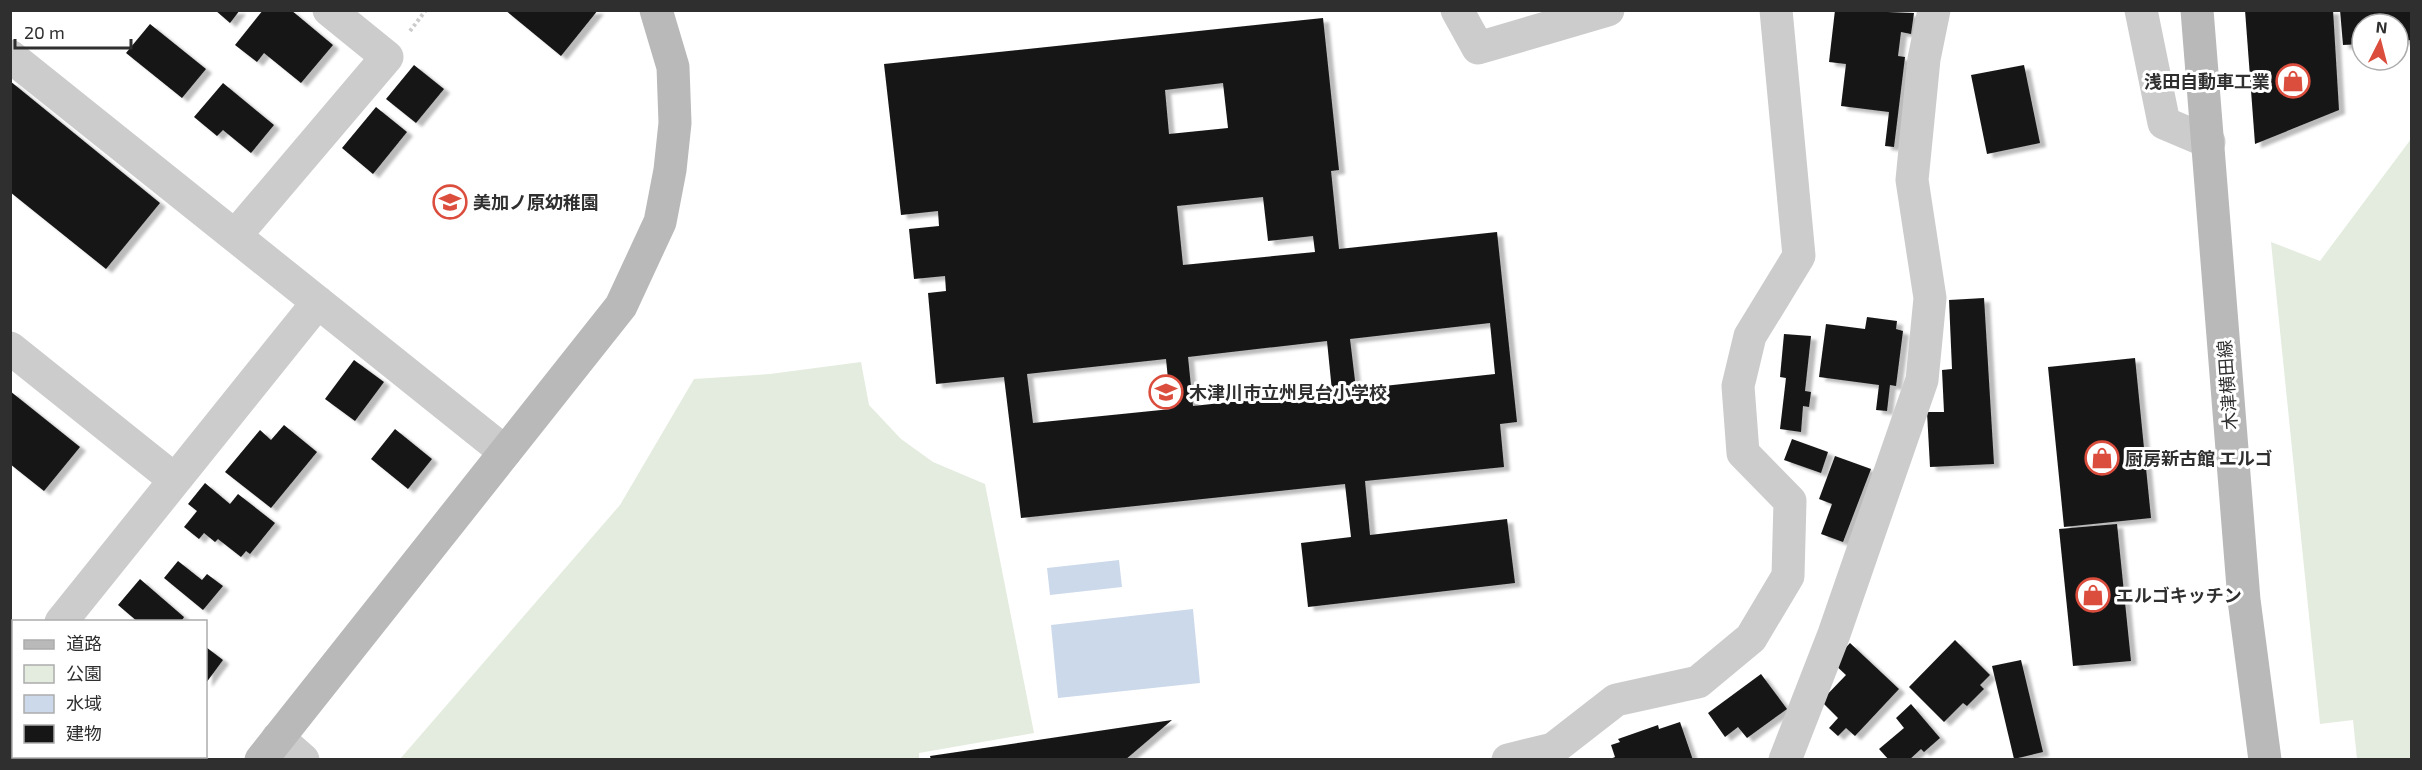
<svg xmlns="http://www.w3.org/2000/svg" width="2422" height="770" font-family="'Exo 2','Noto Sans JP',sans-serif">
<defs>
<filter id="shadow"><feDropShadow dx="6" dy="4" stdDeviation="1.5" flood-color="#0004"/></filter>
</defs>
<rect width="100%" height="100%" fill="#fff"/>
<!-- green -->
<path fill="#e3ecde" d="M2411 139V759H2357L2353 720 2320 724 2271 242 2320 261Z
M861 362 869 405 901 439 933 462 985 484 1034 733 919 753V760L400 759 620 505 694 379 770 374Z"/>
<!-- water -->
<path fill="#ccd9ea" d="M1119 560 1122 587 1050 595 1047 568Z
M1193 609 1200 683 1058 698 1051 625Z"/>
<!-- building -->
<path fill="#161616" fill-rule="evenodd" filter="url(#shadow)" d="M215 10H240L230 23Z
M263 10H291L333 45 301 83 264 53 257 62 235 45Z
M505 10H598L561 56Z
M1835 10 1914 13 1911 34 1901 32 1898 56 1905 57 1894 147 1885 146 1889 112 1841 106 1846 64 1829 62Z
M2245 10H2333L2339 110 2255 144Z
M2340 10H2412V40L2398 41V24H2362V44L2343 45Z
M1323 18 1339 170 1331 171 1339 249 1497 232 1517 422 1500 424 1504 467 1365 481 1370 535 1507 519 1515 583 1308 607 1301 543 1351 537 1345 484 1021 518 1004 377 936 384 928 293 946 291 945 276 914 279 909 229 939 226 938 211 901 215 884 64ZM1223 83 1228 128 1169 134 1165 90ZM1263 197 1268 241 1313 236 1315 252 1183 265 1177 206ZM1490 323 1495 374 1356 389 1350 339ZM1327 341 1332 391 1193 406 1188 357ZM1166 359 1171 409 1033 423 1027 374Z
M150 24 206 69 182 98 126 53Z
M414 65 444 89 416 123 386 99Z
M2024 65 2040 143 1987 154 1971 75Z
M10 81 160 203 106 269 10 192Z
M223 83 274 125 251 153 223 130 217 136 194 117Z
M376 107 407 132 373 174 342 148Z
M1984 298 1994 464 1930 467 1927 412H1944L1942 370 1952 369 1949 300Z
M1867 317 1897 321 1896 329 1903 331 1896 386 1890 385 1887 411 1876 410 1879 385 1819 377 1826 324 1865 329Z
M1784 334 1811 336 1805 391 1811 392 1809 407 1803 406 1801 432 1780 429 1786 378 1780 377Z
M2135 358 2151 518 2064 527 2048 367Z
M354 360 384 382 355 421 325 399Z
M10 391 80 447 44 491 10 464Z
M284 425 317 452 271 508 225 472 260 430 271 440Z
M395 429 432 459 408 489 371 459Z
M1792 439 1828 452 1821 473 1784 460Z
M1835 456 1871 469 1843 542 1821 534 1832 504 1819 499Z
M205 483 230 504 238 494 275 523 250 554 246 551 241 557 218 539 215 542 204 533 199 539 184 527 197 511 188 504Z
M2117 524 2131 661 2073 666 2059 529Z
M178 561 202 580 207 574 223 586 203 610 164 578Z
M140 579 184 617 181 622H138L118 605Z
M1955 640 1990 675 1980 685 1984 689 1967 706 1963 703 1944 722 1909 687Z
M1850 643 1899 689 1855 736 1846 728 1838 736 1829 728 1838 718 1821 701 1846 675 1832 662Z
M206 647 223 660 206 683Z
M2021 660 2043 752 2014 759 1992 666Z
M1761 674 1787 709 1747 738 1738 727 1725 737 1708 713Z
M1911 704 1940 738 1924 752 1921 749 1909 760H1889L1879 749 1904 728 1896 718Z
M1172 720 1125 760H931L930 756Z
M1680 722 1693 760H1608L1615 757 1611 745 1620 742 1618 739 1658 725 1659 729Z
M14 743V756H52L56 760H10L13 754 10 746Z
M99 756H177L181 760H103Z"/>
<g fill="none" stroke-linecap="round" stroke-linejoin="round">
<!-- path -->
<path stroke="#ccc" stroke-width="4" stroke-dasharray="3 3" stroke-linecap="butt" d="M410 31 426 10"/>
<!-- street -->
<path stroke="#ccc" stroke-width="33" d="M1457 10 1478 48 1608 10
M2141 10 2164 123 2209 142
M10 56 505 452
M235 236 387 57 329 10
M10 348 175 480
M61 622 318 302
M10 645 14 648
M10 684 14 680
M278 738 303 760
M1508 760 1553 749 1616 700 1698 682 1751 638 1788 576 1790 501 1743 453 1738 386 1750 336 1799 256 1776 10
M1785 760 1834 634 1922 380 1930 298 1912 180 1924 59 1934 10"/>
<!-- secondary -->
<path stroke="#b9b9b9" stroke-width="33" d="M2197 10 2244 600 2265 760
M261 760 621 306 660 222 670 170 675 123 673 67 656 10"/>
</g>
<!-- icons -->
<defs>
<g id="shop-ring" transform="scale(1.725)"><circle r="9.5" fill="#fff" stroke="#db4d3d" stroke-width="1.5"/><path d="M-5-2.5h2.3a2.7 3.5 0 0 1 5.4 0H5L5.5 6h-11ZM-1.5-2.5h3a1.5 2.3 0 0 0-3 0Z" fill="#db4d3d"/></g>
<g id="school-ring" transform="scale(1.725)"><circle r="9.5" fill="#fff" stroke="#db4d3d" stroke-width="1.5"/><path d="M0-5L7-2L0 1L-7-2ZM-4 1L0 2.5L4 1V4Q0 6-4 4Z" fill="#db4d3d"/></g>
</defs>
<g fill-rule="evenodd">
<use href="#shop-ring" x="2293" y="81"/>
<use href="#school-ring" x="450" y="202"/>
<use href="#school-ring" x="1166" y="392"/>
<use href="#shop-ring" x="2102" y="458"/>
<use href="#shop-ring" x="2093" y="595"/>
</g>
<g text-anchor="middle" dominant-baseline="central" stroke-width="6" stroke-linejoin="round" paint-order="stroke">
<!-- poi labels -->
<g font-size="18" font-weight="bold" fill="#2f2f2f" stroke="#fff" text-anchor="start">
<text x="2270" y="81" text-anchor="end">浅田自動車工業</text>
<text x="473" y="202">美加ノ原幼稚園</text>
<text x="1189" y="392">木津川市立州見台小学校</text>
<text x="2125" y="458">厨房新古館 エルゴ</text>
<text x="2116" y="595">エルゴキッチン</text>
</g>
<!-- street labels -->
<g font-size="18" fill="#2f2f2f" stroke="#fff">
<text transform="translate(2227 385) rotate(-94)">木津横田線</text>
</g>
</g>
<!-- border -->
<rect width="2422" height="770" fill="none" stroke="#2f2f2f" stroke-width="24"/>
<!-- legend -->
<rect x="12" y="620" width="195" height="138" fill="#ffffff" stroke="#acacac" stroke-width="1.5"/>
<rect x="24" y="640" width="30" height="9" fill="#b9b9b9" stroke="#acacac" stroke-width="1.5"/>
<text x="66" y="650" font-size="18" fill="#2f2f2f">道路</text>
<rect x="24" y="665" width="30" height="18" fill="#e3ecde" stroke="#acacac" stroke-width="1.5"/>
<text x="66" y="680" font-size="18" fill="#2f2f2f">公園</text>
<rect x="24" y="695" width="30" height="18" fill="#ccd9ea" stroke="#acacac" stroke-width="1.5"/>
<text x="66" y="710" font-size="18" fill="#2f2f2f">水域</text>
<rect x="24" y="725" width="30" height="18" fill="#161616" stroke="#acacac" stroke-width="1.5"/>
<text x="66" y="740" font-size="18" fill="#2f2f2f">建物</text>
<!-- north arrow -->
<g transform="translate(2380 42) rotate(6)"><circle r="28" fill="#ffffff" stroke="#acacac" stroke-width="1.5"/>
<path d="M0-4.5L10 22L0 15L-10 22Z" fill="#db4d3d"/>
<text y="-9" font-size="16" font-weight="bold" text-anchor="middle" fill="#2f2f2f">N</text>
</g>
<!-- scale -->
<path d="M15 39v9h116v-9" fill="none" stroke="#2f2f2f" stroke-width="3"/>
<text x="24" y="39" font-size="18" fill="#2f2f2f" stroke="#ffffff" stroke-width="4.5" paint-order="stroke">20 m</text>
</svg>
